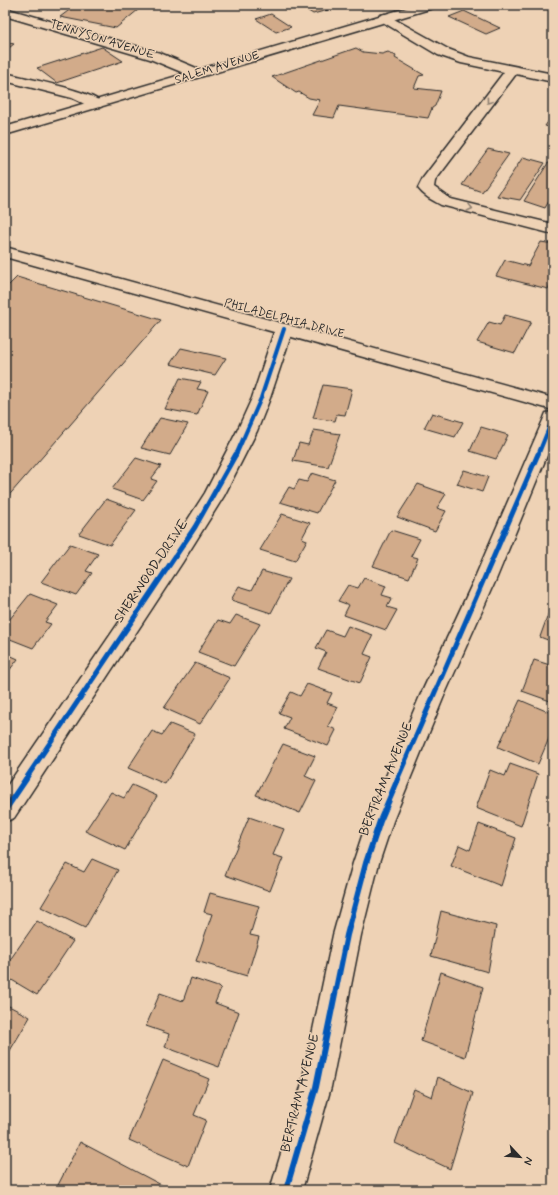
<svg xmlns="http://www.w3.org/2000/svg" width="558" height="1195" font-family="Mynerve,sans-serif">
<rect width="100%" height="100%" fill="#eed2b5"/>
<filter id="ink" filterUnits="userSpaceOnUse"><feTurbulence type="fractalNoise" baseFrequency=".025" numOctaves="2"/><feDisplacementMap in="SourceGraphic" scale="8" xChannelSelector="R" yChannelSelector="G"/><feConvolveMatrix kernelMatrix="1 2 1 2 8 2 1 2 1" color-interpolation-filters="sRGB"/></filter>
<g filter="url(#ink)">
<!-- building -->
<path fill="#d2ab8a" stroke="#2b2b2b" d="M76 5H144L116 28 60 17Z
M299 5H320L328 10 313 14Z
M464 11 500 28 486 34 449 17Z
M271 14 291 27 276 32 256 19Z
M5 42 14 44 5 51Z
M102 47 123 61 57 83 37 68Z
M356 48 363 52 382 54 388 52 396 56 395 58 424 75 419 76 414 88 441 91 435 106 432 108 428 118 339 106 334 118 312 115 320 100 309 98 299 92 296 93 272 77Z
M550 119H553V128L545 126Z
M488 149 509 154 482 192 462 185Z
M523 157 545 163 520 200 497 196Z
M548 163 553 164V194L545 208 524 201Z
M541 242 553 244V278L548 289 496 276 505 260 528 266Z
M17 277 161 320 5 500V289Z
M505 315 531 322 515 353 477 342 489 322 500 325Z
M181 348 226 358 215 375 170 364Z
M180 378 201 382 197 389 208 391 197 415 165 409Z
M323 385 352 389 345 415 337 414 335 421 313 418Z
M432 413 463 422 455 437 424 428Z
M160 418 188 424 170 455 141 448Z
M481 427 508 435 496 459 470 451Z
M314 430 340 434 328 467 293 461 299 443 308 445Z
M136 458 161 466 151 479 157 481 143 500 112 489Z
M464 470 488 477 482 492 457 484Z
M312 473 335 480 317 513 280 502 289 487 294 489 299 480 307 482Z
M418 484 446 494 437 508 446 511 435 531 397 517Z
M106 499 136 510 110 545 79 534Z
M282 514 310 523 302 538 307 540 295 561 260 550Z
M391 530 420 539 411 556 418 558 409 578 373 566Z
M70 544 98 554 86 571 92 573 76 595 41 582Z
M262 571 289 579 271 613 231 600 239 586 252 590Z
M364 578 386 586 382 595 392 598 387 607 397 610 386 630 344 615 349 605 338 601 348 585 358 588Z
M30 594 58 605 45 622 51 624 33 648 5 637V625Z
M549 612 553 613V642L540 637Z
M236 615 260 624 234 666 198 652 218 620 230 624Z
M348 626 373 635 364 654 372 657 360 683 318 668 326 652 316 648 326 630 343 636Z
M5 653 18 659 5 676Z
M534 660 553 666V702L522 691Z
M195 663 230 678 200 724 164 708Z
M307 684 332 693 327 703 338 707 328 726 336 730 328 746 284 729 290 717 279 713 291 692 300 696Z
M520 700 553 714V729L538 764 498 747Z
M170 724 195 734 165 784 128 768 152 731 162 735Z
M283 744 315 756 305 776 316 781 300 813 256 795Z
M510 764 538 774 521 826 476 808 490 770 505 776Z
M132 785 157 796 125 850 85 831 111 792 124 798Z
M249 817 284 829 273 855 283 858 270 891 225 875Z
M479 824 516 838 501 886 451 866 459 845 470 850Z
M92 859 118 870 85 928 41 907 67 864 84 872Z
M210 893 259 906 250 935 259 937 247 976 196 961 212 914 204 912Z
M441 911 496 926 488 972 431 956Z
M37 921 73 941 37 995 5 976V967Z
M441 972 483 987 465 1057 421 1041Z
M191 978 221 988 215 1003 239 1012 219 1067 165 1047 169 1034 146 1026 160 993 183 1001Z
M5 1004 30 1017 5 1059Z
M163 1060 209 1079 194 1115 206 1120 188 1166 129 1140Z
M438 1077 473 1093 450 1169 395 1143 414 1089 432 1097Z
M80 1142 169 1189V1190H57L56 1189Z"/>
<g fill="none" stroke-linecap="round" stroke-linejoin="round">
<!-- minor casing -->
<g stroke="#2b2b2b" stroke-width="3">
<path id="minor" d="M5 8 160 53 201 70 203 73 201 76H191L150 59 5 16Z
M385 14 448 49 469 57 553 74V82L516 74 435 181 434 187 451 199 553 224V234L441 205C432 200 424 196 418 188L423 178 504 72 461 63 438 55 381 21 379 18 381 15Z
M5 73C24 78 94 91 103 104L101 107H91L72 98 5 81Z
M284 324 290 325 293 329 270 398 257 431 224 496 182 563 14 818 5 822V789L167 552 205 493 237 431 252 398 275 329 278 325Z
M553 412V441L495 582 444 696 393 821 379 863 361 935 331 1087 302 1190H270L301 1087 333 935 353 863 367 821 420 696 473 582 544 418 546 413Z"/>
</g>
<!-- secondary casing -->
<g stroke="#2b2b2b" stroke-width="3">
<path id="secondary" d="M5 247 553 398V410L5 257Z"/>
</g>
<!-- primary casing -->
<g stroke="#2b2b2b" stroke-width="3">
<path id="primary" d="M416 5H435L433 8 5 135V127Z"/>
</g>
<!-- minor -->
<use href="#minor" fill="#eed2b5" fill-rule="evenodd"/>
<!-- secondary -->
<use href="#secondary" fill="#eed2b5" fill-rule="evenodd"/>
<!-- primary -->
<use href="#primary" fill="#eed2b5" fill-rule="evenodd"/>
<!-- cycleway-far2 casing -->
<g stroke="#eed2b5" stroke-width="6">
<path id="cycleway-far2" d="M236 455 261 398 284 329
M538 455 553 418"/>
</g>
<!-- cycleway-far1 casing -->
<g stroke="#eed2b5" stroke-width="8">
<path id="cycleway-far1" d="M25 780 195 527 236 454
M397 780 538 454"/>
</g>
<!-- cycleway casing -->
<g stroke="#eed2b5" stroke-width="9">
<path id="cycleway" d="M5 810 26 779
M286 1190 316 1087 347 935 366 863 380 821 398 779"/>
</g>
<!-- cycleway-far2 -->
<use href="#cycleway-far2" stroke="#0057b8" stroke-width="4"/>
<!-- cycleway-far1 -->
<use href="#cycleway-far1" stroke="#0057b8" stroke-width="5"/>
<!-- cycleway -->
<use href="#cycleway" stroke="#0057b8" stroke-width="6"/>
</g>
<!-- one-way arrows -->
<defs><path id="oneway-chevron" d="M-2-3.5L2.5 0L-2 3.5" fill="none" stroke-width="1.6" stroke-linecap="round" stroke-linejoin="round"/></defs>
<g stroke="#8c7e70">
<use href="#oneway-chevron" transform="translate(489 101) rotate(127)"/>
<use href="#oneway-chevron" transform="translate(470 208) rotate(14)"/>
</g>
</g>
<g text-anchor="middle" dominant-baseline="central" stroke-width="3" stroke-linejoin="round" paint-order="stroke">
<!-- far-street labels -->
<g font-size="12" fill="#2b2b2b" stroke="#eed2b5">
<text transform="translate(102 40) rotate(17)">TENNYSON AVENUE</text>
<text transform="translate(217 68) rotate(-17)">SALEM AVENUE</text>
<text transform="translate(284 319) rotate(15)">PHILADELPHIA DRIVE</text>
</g>
<!-- street labels -->
<g font-size="14" fill="#2b2b2b" stroke="#eed2b5">
<text transform="translate(151 571) rotate(-56)">SHERWOOD DRIVE</text>
<text transform="translate(386 779) rotate(-68)">BERTRAM AVENUE</text>
<text transform="translate(300 1093) rotate(-76)">BERTRAM AVENUE</text>
</g>
</g>
<!-- margin -->
<rect width="558" height="1195" fill="none" stroke="#eed2b5" stroke-width="20"/>
<rect x="10" y="10" width="538" height="1175" fill="none" stroke="#2b2b2b" stroke-width="1.5" filter="url(#ink)"/>
<!-- north arrow -->
<g transform="translate(520 1157) rotate(116)" stroke="#eed2b5" stroke-width="3" paint-order="stroke">
<path d="M0-3L7 15L0 10L-7 15Z" fill="#2b2b2b"/>
<text y="-6" font-size="11" font-weight="bold" text-anchor="middle" fill="#2b2b2b">N</text>
</g>
</svg>
